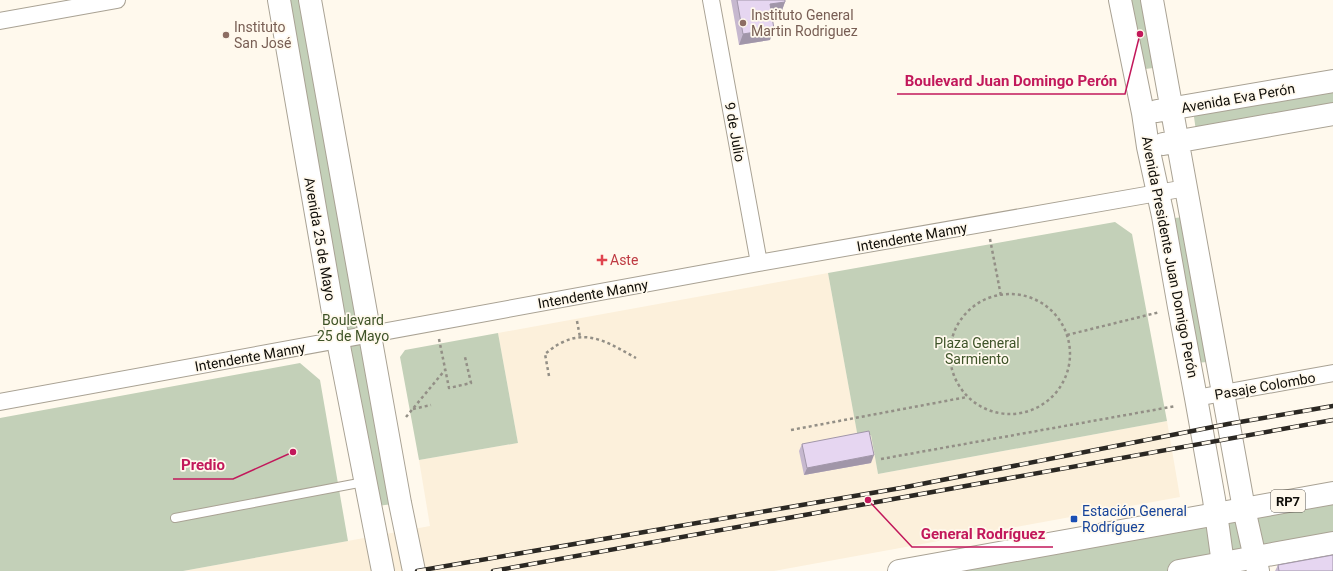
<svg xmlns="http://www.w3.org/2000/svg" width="1333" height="571" font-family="Roboto,sans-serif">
<rect width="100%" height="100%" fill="#fff9ed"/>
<!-- built -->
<path fill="#fcf0db" d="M828 273 858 437 871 435 878 474 1167 421 1180 497 774 571H183L430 526 419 460 518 443 498 333Z"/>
<!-- green -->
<path fill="#c3d0b8" d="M279 0H310L400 503 370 507Z
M1125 0H1142L1153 68 1138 70Z
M1333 86V106L1196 131 1193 110Z
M1183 217 1208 362 1193 363 1167 219Z
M1115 222 1132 234 1167 421 878 474 871 435 858 438 828 273Z
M498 333 518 443 419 460 400 357 405 350Z
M300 363 320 380 348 541 183 571H0V418Z
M1333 493V543L1179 571H899Z"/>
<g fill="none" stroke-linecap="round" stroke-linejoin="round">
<!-- lane casing -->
<g stroke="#a9a294" stroke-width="10">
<path id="lane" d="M175 518 364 482"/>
</g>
<!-- street casing -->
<g stroke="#a9a294" stroke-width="18">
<path id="street" d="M711 0 759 263
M0 21 117 0
M1196 398 1333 373
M0 402 759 263 1186 188"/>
</g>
<!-- secondary casing -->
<g stroke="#a9a294" stroke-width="24">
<path id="secondary" d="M279 0 338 341 383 571
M310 0 400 503 414 571
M1120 0 1143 113 1148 147 1163 216 1179 307 1196 398 1214 499 1224 571
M1152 0 1244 509 1258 571
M1157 111 1333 81
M1163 144 1333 114"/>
</g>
<!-- primary casing -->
<g stroke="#a9a294" stroke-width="24">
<path id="primary" d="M899 571 1333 493
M1179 571 1333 543"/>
</g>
<!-- path -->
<path stroke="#938f86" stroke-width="2.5" stroke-dasharray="3 3" stroke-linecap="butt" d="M990 239 1001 296
M950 354a60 60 0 1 1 120 0a60 60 0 1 1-120 0Z
M577 321 580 337
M1067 335 1160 312
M439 339 449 388 471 383 465 357
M549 376 545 354C550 350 556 345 563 342 590 329 612 345 636 358
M413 409 431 405
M406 417 445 370
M791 430 967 397
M881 459 1176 406"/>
<!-- lane -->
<use href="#lane" stroke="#fff" stroke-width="8"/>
<!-- street -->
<use href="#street" stroke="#fff" stroke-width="16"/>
<!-- secondary -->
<use href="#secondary" stroke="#fff" stroke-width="22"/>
<!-- primary -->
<use href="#primary" stroke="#fff" stroke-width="22"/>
<!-- rail casing -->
<g stroke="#2b2823" stroke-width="4.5">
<path id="rail" d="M417 571 901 488 1228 424 1333 406
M493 571 1333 420"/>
</g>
<!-- rail -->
<use href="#rail" stroke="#fff9ed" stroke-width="3" stroke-dasharray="9" stroke-linecap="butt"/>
</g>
<!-- wall -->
<path fill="#c6b8cf" d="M731 0H785V2L781 13 772 14 770 40 739 45Z
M802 444 871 463 804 475 799 451Z
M1278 565 1333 571H1275Z"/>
<!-- shaded-wall -->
<path fill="#a196a9" d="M785 2 781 13 766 15 770 4Z
M774 29 770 40 739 45 743 34Z
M874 455 871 463 804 475 807 468Z"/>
<!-- building -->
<path fill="#e6d6f1" stroke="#a196a9" d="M737 0H785V2L770 4 774 29 743 34Z
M869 431 874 455 807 468 802 444Z
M1333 555V571H1279L1278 565Z"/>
<!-- markers -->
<g fill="#8d6e63" stroke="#fff9ed" stroke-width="1.5">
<circle cx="743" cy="23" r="4"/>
<circle cx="226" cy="35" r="4"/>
</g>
<path fill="#e0444e" stroke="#fff9ed" stroke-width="1.5" d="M600 254h4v4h4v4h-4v4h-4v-4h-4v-4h4z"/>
<rect fill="#1a4fb4" stroke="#fff9ed" stroke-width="1.5" x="1070" y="515" width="8" height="8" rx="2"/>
<g text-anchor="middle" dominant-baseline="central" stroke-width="3.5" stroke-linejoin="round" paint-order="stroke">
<!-- shield labels -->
<rect fill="#fff9ed" stroke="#58544d" stroke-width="1" x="1271" y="490" width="34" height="22" rx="3"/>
<g font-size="13" font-weight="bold" fill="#100e09">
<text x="1288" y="501">RP7</text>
</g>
<!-- education labels -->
<g font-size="14" fill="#785e54" stroke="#fff9ed" text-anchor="start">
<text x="751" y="15">Instituto General<tspan x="751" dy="16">Martin Rodriguez</tspan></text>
<text x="234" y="27">Instituto<tspan x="234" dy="16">San José</tspan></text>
</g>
<!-- street labels -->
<g font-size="14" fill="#100e09" stroke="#fff9ed">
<text transform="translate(1238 98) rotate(-10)">Avenida Eva Perón</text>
<text transform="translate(735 132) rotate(80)">9 de Julio</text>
<text transform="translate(912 237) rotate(-10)">Intendente Manny</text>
<text transform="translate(320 239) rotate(80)">Avenida 25 de Mayo</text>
<text transform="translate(1170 257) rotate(79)">Avenida Presidente Juan Domigo Perón</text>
<text transform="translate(593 294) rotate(-10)">Intendente Manny</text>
<text transform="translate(250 357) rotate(-10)">Intendente Manny</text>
<text transform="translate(1265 386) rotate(-10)">Pasaje Colombo</text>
</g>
<!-- health labels -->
<g font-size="14" fill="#be3a42" stroke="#fff9ed" text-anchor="start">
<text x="610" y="260">Aste</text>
</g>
<!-- park labels -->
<g font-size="14" fill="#3e5328" stroke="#fff9ed">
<text x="353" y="320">Boulevard<tspan x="353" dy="16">25 de Mayo</tspan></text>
<text x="977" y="343">Plaza General<tspan x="977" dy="16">Sarmiento</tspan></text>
</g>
<!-- transit labels -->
<g font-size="14" fill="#164399" stroke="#fff9ed" text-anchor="start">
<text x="1082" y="511">Estación General<tspan x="1082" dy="16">Rodríguez</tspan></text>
</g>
</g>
<!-- callouts -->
<path fill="none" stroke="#c2185b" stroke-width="1.5" d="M1140 34L1125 94H897M293 452L233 479H173M868 500L912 547H1053"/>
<g fill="#c2185b" stroke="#fff9ed" stroke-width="1.5">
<circle cx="1140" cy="34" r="4"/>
<circle cx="293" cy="452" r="4"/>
<circle cx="868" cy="500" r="4"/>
</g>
<g font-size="15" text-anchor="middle" font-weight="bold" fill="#c2185b" stroke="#fff9ed" stroke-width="3.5" stroke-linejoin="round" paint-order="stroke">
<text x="1011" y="86">Boulevard Juan Domingo Perón</text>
<text x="203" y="470">Predio</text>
<text x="983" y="539">General Rodríguez</text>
</g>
</svg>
